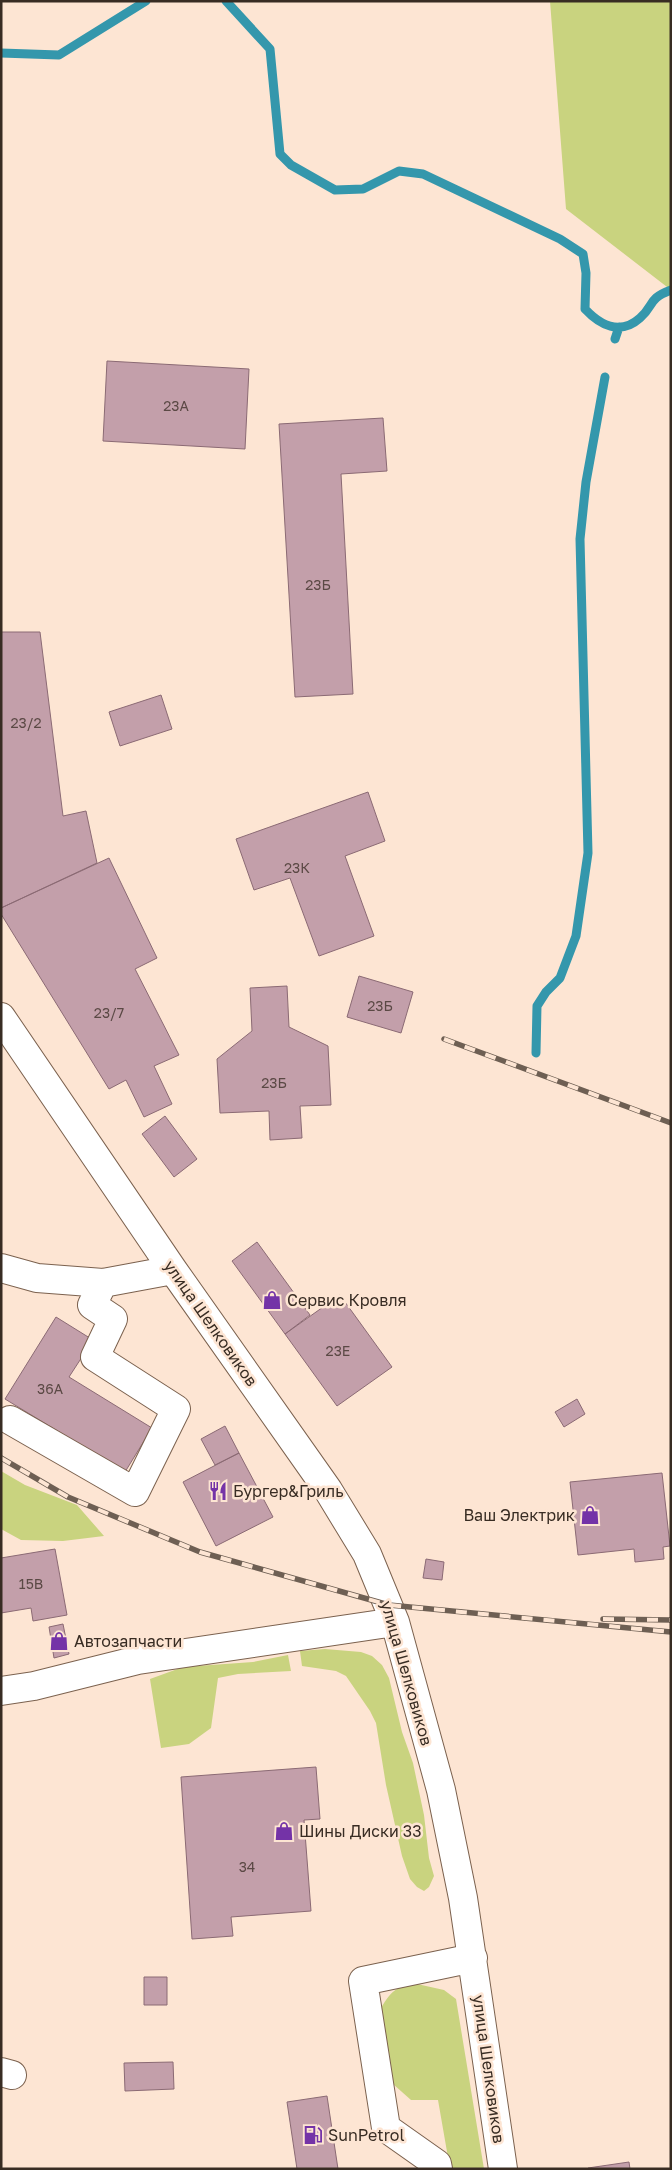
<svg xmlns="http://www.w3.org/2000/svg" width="672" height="2170" font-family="'Golos Text',sans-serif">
<rect width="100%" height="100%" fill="#fde5d3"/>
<!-- green -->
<path fill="#c9d37f" d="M550 1H671V290L566 209Z
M1 1471 25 1485 77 1505 104 1536 63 1541 21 1540 1 1529Z
M325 1649 361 1652 372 1656 382 1665 389 1678 402 1732 413 1763 424 1815 429 1858 434 1876 429 1887 424 1891 417 1887 410 1879 402 1856 386 1785 376 1723 370 1711 346 1676 336 1671 302 1666 300 1651Z
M288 1655 291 1671 238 1674 218 1678 211 1728 189 1744 161 1748 150 1679 183 1667 253 1662Z
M417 1984 444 1990 456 1999 484 2169H450L438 2100H411L393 2084 379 2011C392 1991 393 1987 417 1984Z"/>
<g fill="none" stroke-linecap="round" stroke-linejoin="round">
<!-- stream -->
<path stroke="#3497ac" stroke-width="9" d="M226 1 270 49 280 154 291 165 335 190 363 189 399 171 423 174 560 239 583 254 586 273 585 309C600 325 620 336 640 318 655 305 647 299 671 290
M1 53 59 55 146 1
M615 339 619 327
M536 1053 537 1006 546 992 560 978 576 936 588 853 580 539 586 482 605 377"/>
</g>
<!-- building -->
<path fill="#c39faa" stroke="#8b6a74" d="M107 361 249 369 245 449 103 441Z
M383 418 387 471 341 474 353 694 295 697 279 424Z
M1 632H40L63 816 86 811 97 863 1 908Z
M161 695 172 729 120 746 109 712Z
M368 792 385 841 345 856 374 936 319 956 290 878 254 890 236 839Z
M109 858 157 958 135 969 179 1055 154 1066 172 1104 144 1117 126 1080 109 1089 1 914V908Z
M359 976 413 992 401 1033 347 1017Z
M287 986 289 1027 328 1046 331 1105 300 1106 302 1138 270 1140 269 1111 220 1113 217 1059 252 1031 250 988Z
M165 1116 197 1159 174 1177 142 1134Z
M257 1242 310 1315 285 1334 232 1261Z
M340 1295 392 1367 337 1406 285 1334Z
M56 1317 93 1340 69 1377 152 1428 125 1472 5 1399Z
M577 1399 585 1414 564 1427 555 1412Z
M225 1426 239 1453 215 1465 201 1439Z
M239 1453 273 1517 216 1546 183 1482Z
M662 1473 670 1546 663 1547 664 1559 635 1562 634 1549 578 1555 570 1482Z
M55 1549 67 1615 33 1621 31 1608 1 1613V1558Z
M426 1559 444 1562 442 1580 423 1578Z
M63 1624 69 1654 54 1658 49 1627Z
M316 1767 320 1819 304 1820 311 1911 231 1917 233 1936 192 1939 181 1777Z
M144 1977H167V2005H144Z
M173 2062 174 2089 125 2091 124 2063Z
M327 2096 338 2169H297L287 2102Z
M629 2162 630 2169H588V2168Z"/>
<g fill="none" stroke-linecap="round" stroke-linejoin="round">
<!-- minor casing -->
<g stroke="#7b614e" stroke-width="30">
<path id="minor" d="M1 1017 173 1270 328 1490 367 1554 395 1622 441 1790 463 1898 503 2169
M1 1268 37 1278 103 1283 173 1270
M10 1420 135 1492 176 1409 95 1357 113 1319 92 1305 103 1283
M1 1691 34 1686 138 1660 395 1622
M1 2072 12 2075
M438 2169 437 2164 386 2128 363 1981 473 1958"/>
</g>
<!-- minor -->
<use href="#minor" stroke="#fff" stroke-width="28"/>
<!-- rail casing -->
<g stroke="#6e5f53" stroke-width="5.5">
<path id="rail" d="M444 1039 671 1123
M1 1458 68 1497 200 1552 389 1605 671 1632
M603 1619 671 1620"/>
</g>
<!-- rail -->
<use href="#rail" stroke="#fde5d3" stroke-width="4" stroke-dasharray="11" stroke-linecap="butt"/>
</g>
<!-- icons -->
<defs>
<g id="shop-bare" transform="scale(1.5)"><path d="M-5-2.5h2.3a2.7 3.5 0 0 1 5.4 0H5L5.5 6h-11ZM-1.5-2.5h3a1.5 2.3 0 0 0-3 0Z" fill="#7433a7" stroke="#fde5d3" stroke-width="2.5" paint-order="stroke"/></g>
<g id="restaurant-bare" transform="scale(1.5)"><path d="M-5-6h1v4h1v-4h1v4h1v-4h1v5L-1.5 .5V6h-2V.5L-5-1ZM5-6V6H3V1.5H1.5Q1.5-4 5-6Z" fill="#7433a7" stroke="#fde5d3" stroke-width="2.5" paint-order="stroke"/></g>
<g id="fuel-bare" transform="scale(1.5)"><path d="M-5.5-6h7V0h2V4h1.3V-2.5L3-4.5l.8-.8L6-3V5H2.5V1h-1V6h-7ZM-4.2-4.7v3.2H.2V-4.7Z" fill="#7433a7" stroke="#fde5d3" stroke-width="2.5" paint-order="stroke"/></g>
</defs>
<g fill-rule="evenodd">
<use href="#shop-bare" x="272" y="1300"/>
<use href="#restaurant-bare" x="218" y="1491"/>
<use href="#shop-bare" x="590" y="1515"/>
<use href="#shop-bare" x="59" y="1641"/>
<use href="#shop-bare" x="284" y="1831"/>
<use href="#fuel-bare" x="313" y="2135"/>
</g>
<g text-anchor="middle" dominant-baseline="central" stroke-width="5" stroke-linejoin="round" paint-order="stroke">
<!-- number labels -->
<g font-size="14" fill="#5b4945">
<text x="176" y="405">23А</text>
<text x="318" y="584">23Б</text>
<text x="26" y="722">23/2</text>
<text x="297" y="867">23К</text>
<text x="380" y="1005">23Б</text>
<text x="109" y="1012">23/7</text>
<text x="274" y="1082">23Б</text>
<text x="338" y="1350">23Е</text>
<text x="50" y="1388">36А</text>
<text x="31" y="1583">15В</text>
<text x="247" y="1866">34</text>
</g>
<!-- poi labels -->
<g font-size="16" fill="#382c23" stroke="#fde5d3" text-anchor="start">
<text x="287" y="1300">Сервис Кровля</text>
<text x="233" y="1491">Бургер&amp;Гриль</text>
<text x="575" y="1515" text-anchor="end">Ваш Электрик</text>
<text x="74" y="1641">Автозапчасти</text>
<text x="299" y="1831">Шины Диски 33</text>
<text x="328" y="2135">SunPetrol</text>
</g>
<!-- street labels -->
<g font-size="16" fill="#382c23" stroke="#fde5d3">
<text transform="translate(211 1323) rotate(55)">улица Шелковиков</text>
<text transform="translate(407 1673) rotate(74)">улица Шелковиков</text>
<text transform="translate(489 2069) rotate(82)">улица Шелковиков</text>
</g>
</g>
<!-- border -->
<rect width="672" height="2170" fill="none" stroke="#382c23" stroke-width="5"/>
</svg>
